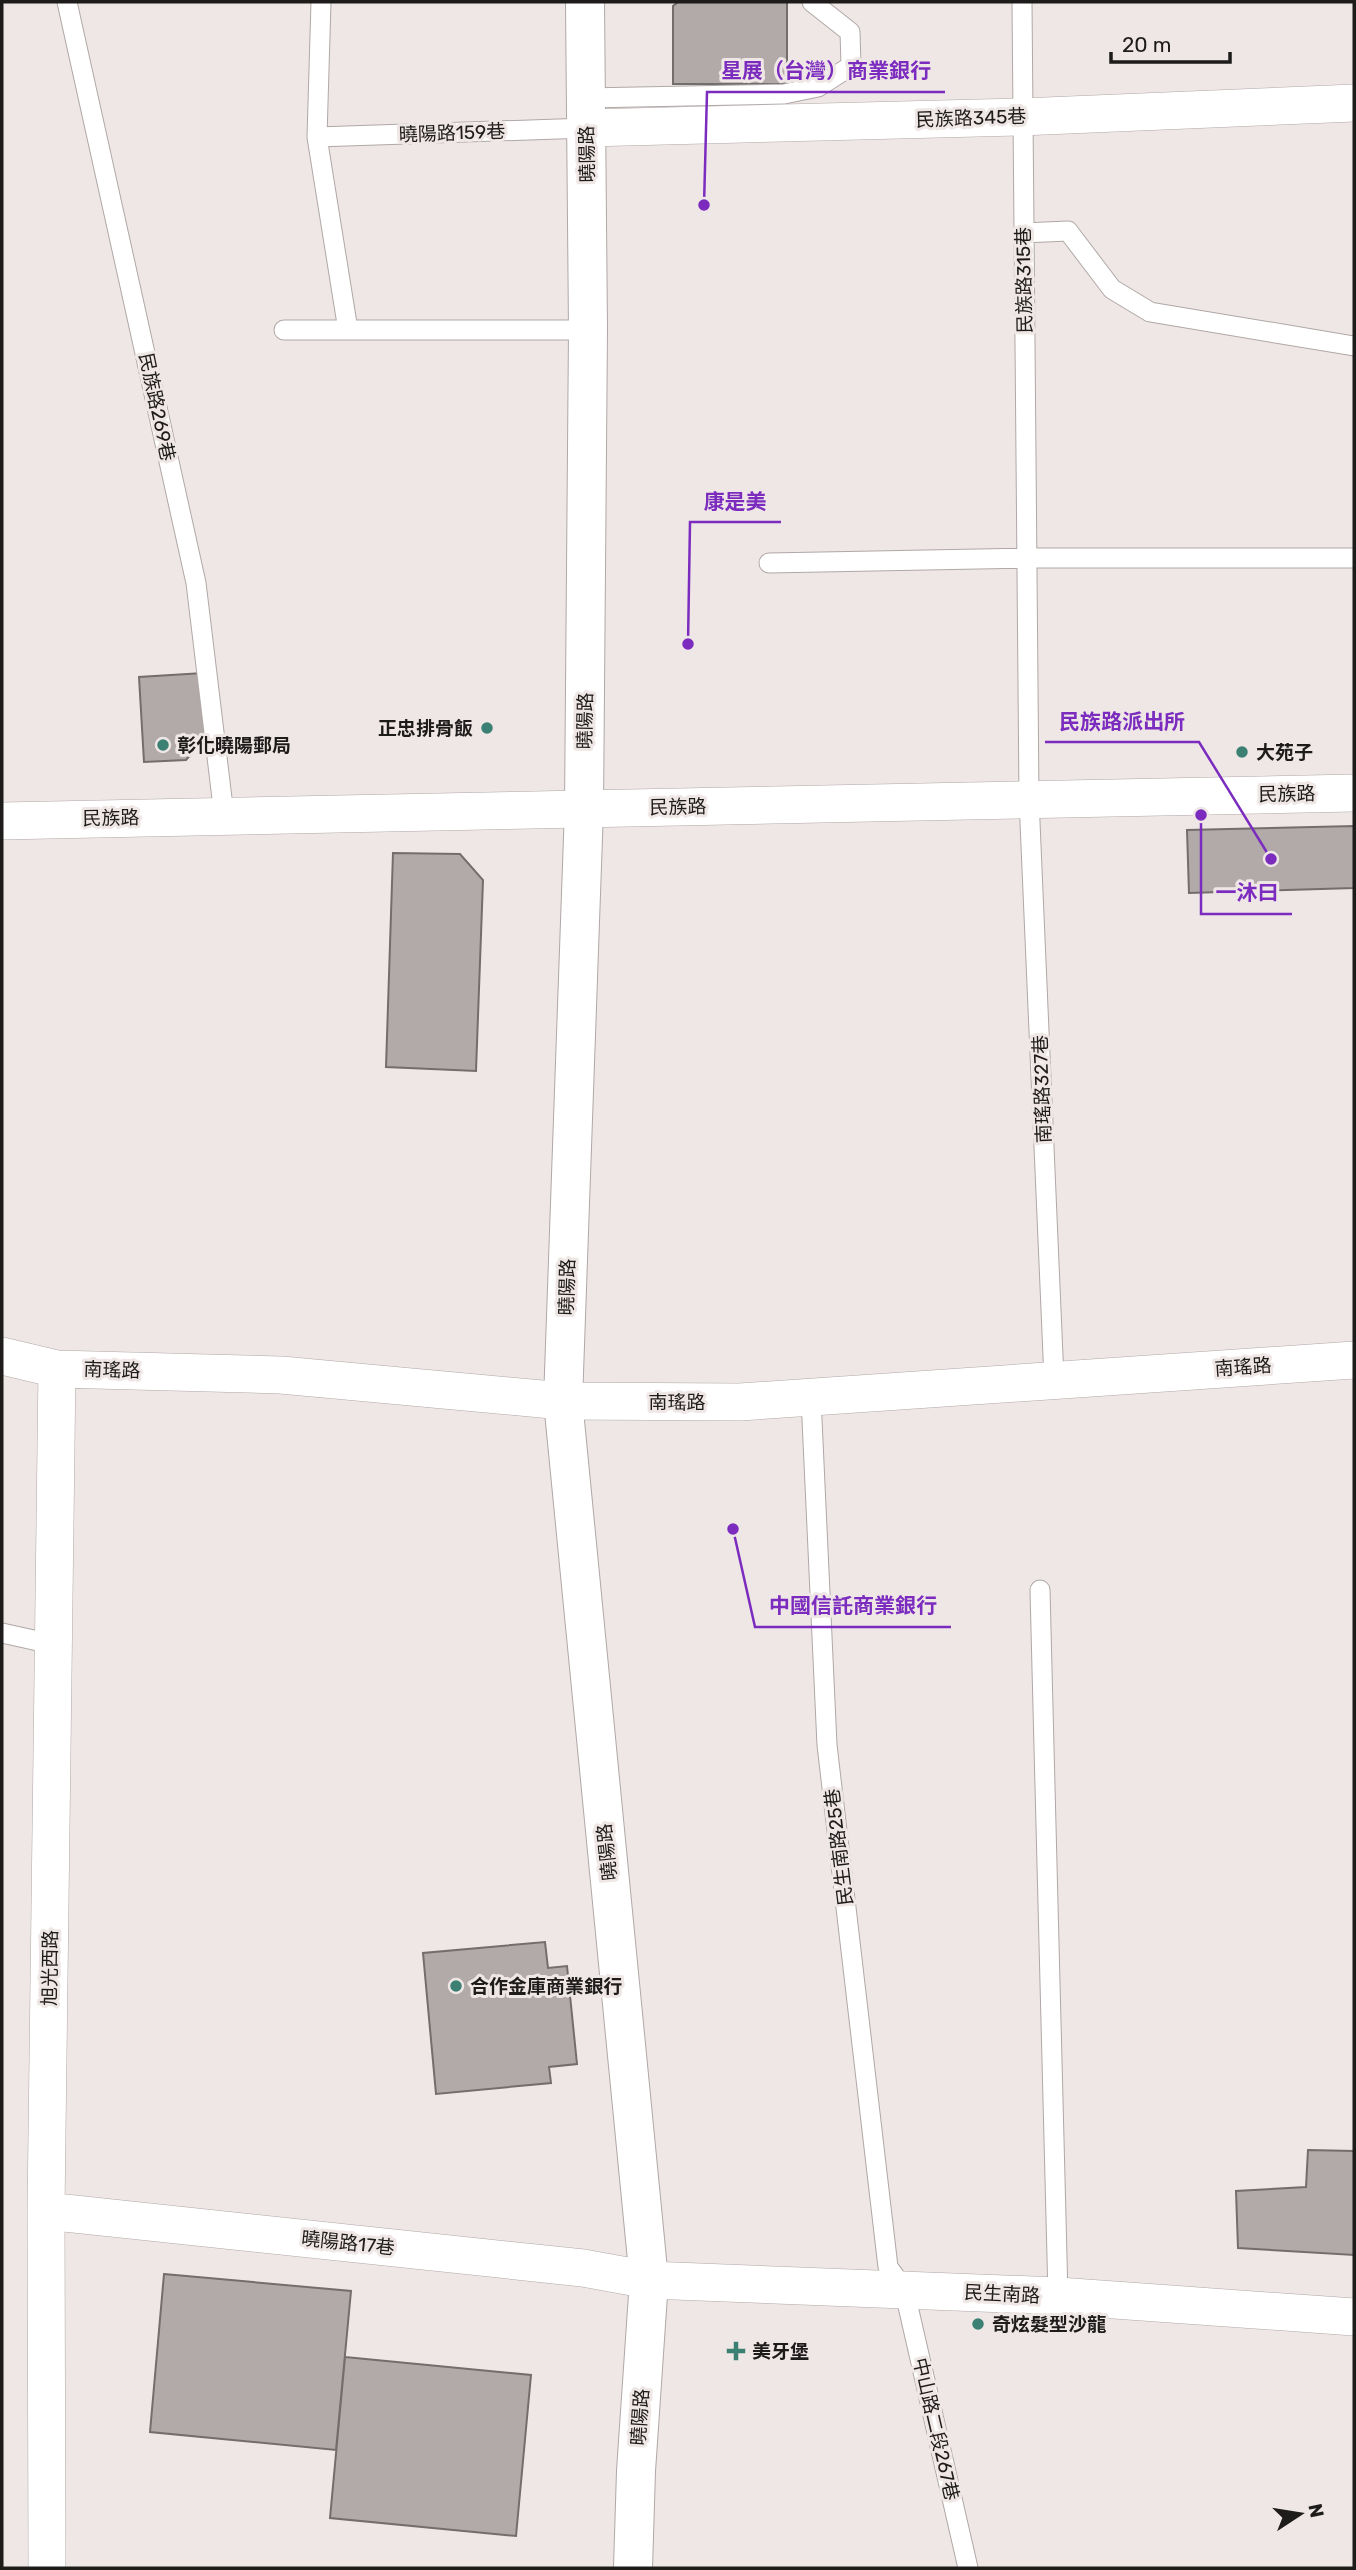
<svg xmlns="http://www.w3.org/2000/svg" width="1356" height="2570" font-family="Rubik,'Noto Sans TC',sans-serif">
<rect width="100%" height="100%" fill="#efe7e6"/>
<!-- building -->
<path fill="#b1aaa9" stroke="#736d6c" stroke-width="2" d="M678 2H787V84H673V6Z
M203 673 207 736 186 760 144 762 139 677Z
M1354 826V888L1189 893 1187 830Z
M393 853 460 854 483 880 476 1071 386 1067Z
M545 1942 548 1968 567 1966 577 2064 549 2067 551 2083 436 2094 423 1953Z
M1308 2150 1354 2151V2255L1238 2248 1236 2191 1306 2187Z
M164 2274 351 2291 336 2450 150 2432Z
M345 2357 531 2375 516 2536 330 2518Z"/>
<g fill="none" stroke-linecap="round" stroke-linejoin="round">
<!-- lane casing -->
<g stroke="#afa8a6" stroke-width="21">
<path id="lane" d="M67 2 196 583 224 815
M321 2 317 137 348 330
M1022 2 1029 799 1054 1379
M586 98 784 94 818 87 851 66 850 32 812 2
M317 137 587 128
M1023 233 1068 231 1112 289 1150 312 1354 346
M284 330H588
M769 563 1027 558H1354
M811 1398 827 1745 888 2267 904 2289 968 2568
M1040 1590 1058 2296
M2 1633 56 1645"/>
</g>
<!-- street casing -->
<g stroke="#afa8a6" stroke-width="38">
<path id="street" d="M587 128 1021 117 1354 103
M2 821 1354 793
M2 1356 57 1369 281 1375 563 1401 740 1402 1354 1360
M46 2211 583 2268 649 2280 1058 2296 1354 2317
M47 2568 46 2211 57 1369"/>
</g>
<!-- secondary casing -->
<g stroke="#afa8a6" stroke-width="40">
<path id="secondary" d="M585 2 588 330 584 809 563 1401 649 2280 636 2471 633 2568"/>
</g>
<!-- lane -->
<use href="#lane" stroke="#fff" stroke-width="19"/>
<!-- street -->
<use href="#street" stroke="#fff" stroke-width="37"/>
<!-- secondary -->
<use href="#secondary" stroke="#fff" stroke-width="38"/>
</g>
<!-- markers -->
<g fill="#3c8073" stroke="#efe7e6" stroke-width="2.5">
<circle cx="487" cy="728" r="7"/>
<circle cx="163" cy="745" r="7"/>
<circle cx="1242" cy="752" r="7"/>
<circle cx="456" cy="1986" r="7"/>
<circle cx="978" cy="2324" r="7"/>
<path d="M732.5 2340.5h7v7h7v7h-7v7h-7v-7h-7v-7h7z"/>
</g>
<g text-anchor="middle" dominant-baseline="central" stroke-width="6" stroke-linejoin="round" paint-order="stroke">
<!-- street labels -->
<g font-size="19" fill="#1e1b1b" stroke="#efe7e6">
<text transform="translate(971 118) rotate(-2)">民族路345巷</text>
<text transform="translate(452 133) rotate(-2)">曉陽路159巷</text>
<text transform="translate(587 154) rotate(-91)">曉陽路</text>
<text transform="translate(1024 280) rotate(-91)">民族路315巷</text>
<text transform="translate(157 407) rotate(78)">民族路269巷</text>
<text transform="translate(585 721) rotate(-89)">曉陽路</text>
<text transform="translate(1287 794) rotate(-1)">民族路</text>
<text transform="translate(678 807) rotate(-1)">民族路</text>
<text transform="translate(111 818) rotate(-1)">民族路</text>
<text transform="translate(1042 1089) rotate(-92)">南瑤路327巷</text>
<text transform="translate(567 1287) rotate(-88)">曉陽路</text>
<text transform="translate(1243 1367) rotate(-4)">南瑤路</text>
<text transform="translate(112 1370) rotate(2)">南瑤路</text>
<text x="677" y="1402">南瑤路</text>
<text transform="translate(839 1847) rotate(-97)">民生南路25巷</text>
<text transform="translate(607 1852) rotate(-96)">曉陽路</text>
<text transform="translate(50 1968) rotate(-89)">旭光西路</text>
<text transform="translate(348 2243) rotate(6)">曉陽路17巷</text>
<text transform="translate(1002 2294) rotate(3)">民生南路</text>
<text transform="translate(640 2417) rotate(-86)">曉陽路</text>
<text transform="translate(936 2429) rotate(77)">中山路二段267巷</text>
</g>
<!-- poi labels -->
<g font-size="19" font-weight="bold" fill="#1e1b1b" stroke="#efe7e6" text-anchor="start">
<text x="473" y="728" text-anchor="end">正忠排骨飯</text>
<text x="177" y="745">彰化曉陽郵局</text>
<text x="1256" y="752">大苑子</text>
<text x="470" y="1986">合作金庫商業銀行</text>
<text x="992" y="2324">奇炫髮型沙龍</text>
<text x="752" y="2351">美牙堡</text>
</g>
</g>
<!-- callouts -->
<path fill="none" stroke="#7b2cbf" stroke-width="2.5" d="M704 205L707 92H945M688 644L690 522H781M1271 859L1199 742H1045M1201 815L1201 914H1292M733 1529L755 1627H951"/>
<g fill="#7b2cbf" stroke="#efe7e6" stroke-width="2.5">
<circle cx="704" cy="205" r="7"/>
<circle cx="688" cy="644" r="7"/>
<circle cx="1271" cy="859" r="7"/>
<circle cx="1201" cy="815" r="7"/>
<circle cx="733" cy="1529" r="7"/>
</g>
<g font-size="21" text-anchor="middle" font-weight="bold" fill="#7b2cbf" stroke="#efe7e6" stroke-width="6" stroke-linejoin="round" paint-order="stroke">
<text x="826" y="78">星展（台灣）商業銀行</text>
<text x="735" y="509">康是美</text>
<text x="1122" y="729">民族路派出所</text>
<text x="1247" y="900">一沐曰</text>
<text x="853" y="1613">中國信託商業銀行</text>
</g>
<!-- border -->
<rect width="1356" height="2570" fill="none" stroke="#1e1b1b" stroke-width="7"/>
<!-- north arrow -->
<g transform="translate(1300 2514) rotate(78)" stroke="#efe7e6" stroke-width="5" paint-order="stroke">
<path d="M0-5L12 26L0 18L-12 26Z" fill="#1e1b1b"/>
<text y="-10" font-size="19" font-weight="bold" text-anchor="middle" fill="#1e1b1b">N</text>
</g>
<!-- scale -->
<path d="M1111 52v10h119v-10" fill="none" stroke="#1e1b1b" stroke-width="3.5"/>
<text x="1122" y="52" font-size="21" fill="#1e1b1b" stroke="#efe7e6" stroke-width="5" paint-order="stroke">20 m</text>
</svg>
